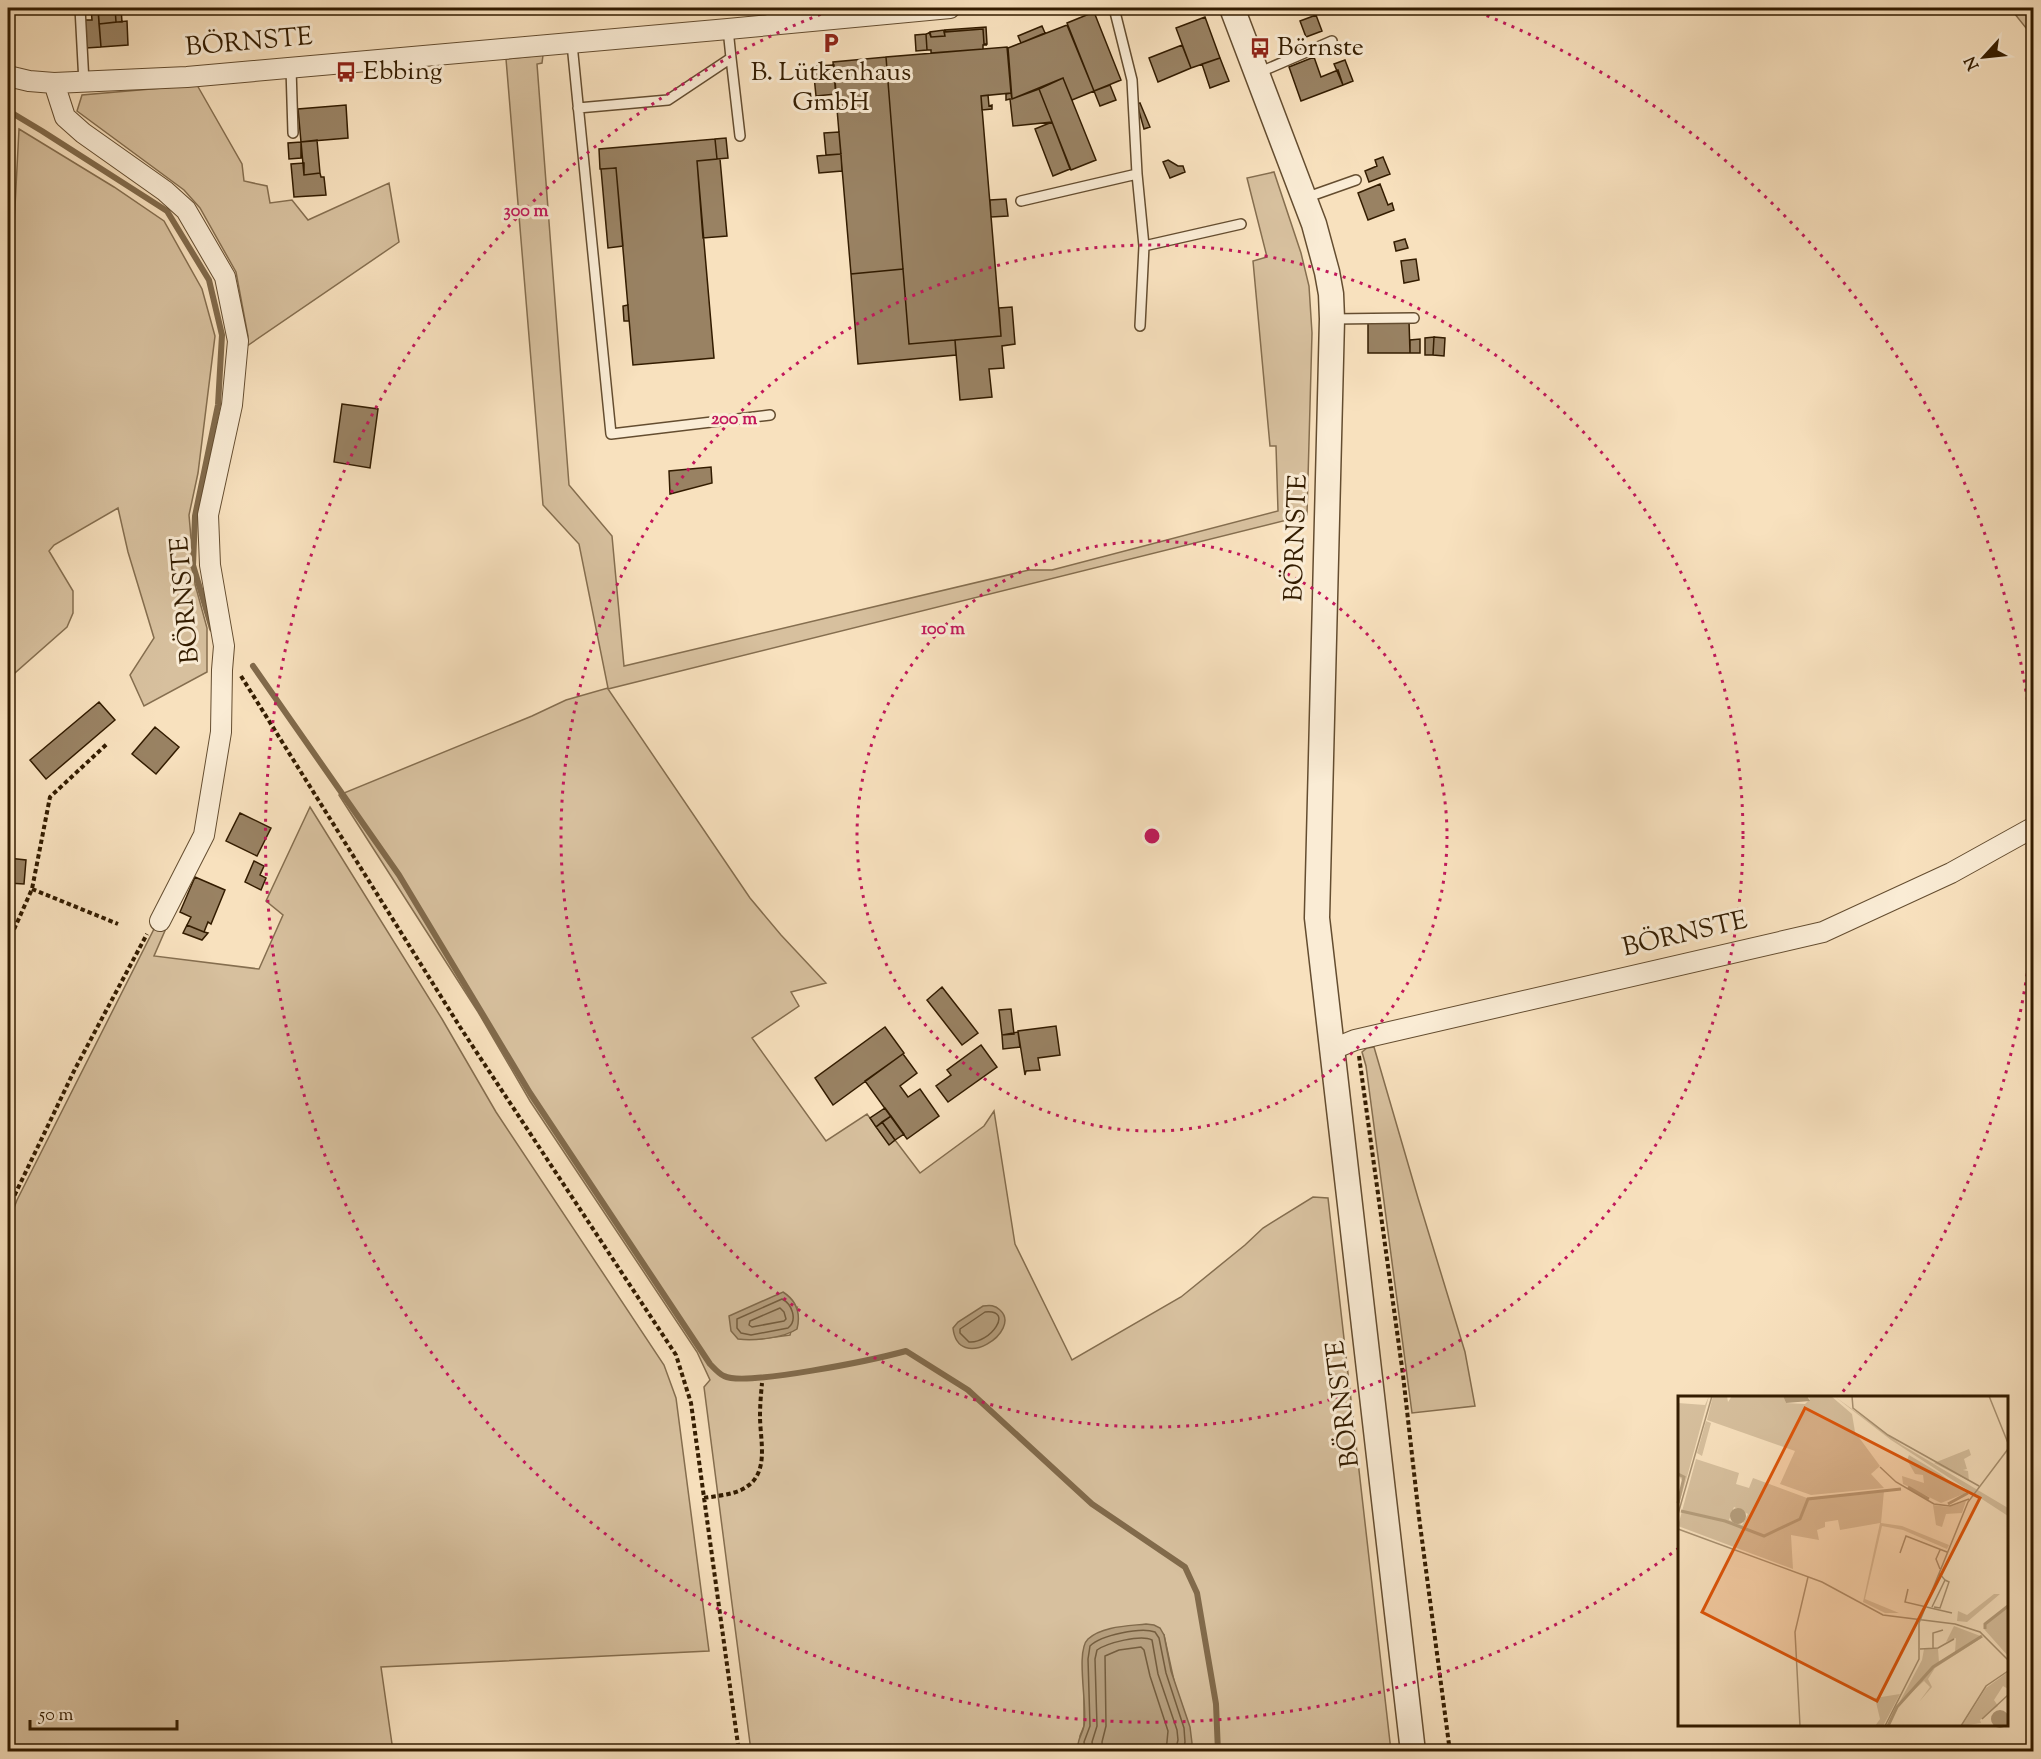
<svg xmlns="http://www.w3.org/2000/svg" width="2041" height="1759" font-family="'Sorts Mill Goudy',serif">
<rect width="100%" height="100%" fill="#f8e1be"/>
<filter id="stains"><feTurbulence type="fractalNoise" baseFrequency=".00333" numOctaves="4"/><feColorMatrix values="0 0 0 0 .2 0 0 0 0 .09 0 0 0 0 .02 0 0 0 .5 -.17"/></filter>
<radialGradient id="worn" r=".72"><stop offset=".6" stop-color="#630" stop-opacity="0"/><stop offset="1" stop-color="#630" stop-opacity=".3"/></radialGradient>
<!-- green -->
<path fill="#d7c09e" stroke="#856e4f" stroke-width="1.5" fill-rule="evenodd" d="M2010 8H2033V21L2026 28Z
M543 55 542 63 537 64 569 485 612 536 624 666 1029 570H1052L1278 511 1276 446H1270L1253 261 1267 257 1247 178 1274 172 1301 253 1309 286 1312 333 1307 515 608 689 750 898 781 935 826 983 791 992 799 1006 752 1038 826 1141 867 1114 889 1144 895 1140 920 1173 984 1126 994 1111 1015 1244 1072 1360 1181 1297 1245 1245 1263 1228 1313 1197 1328 1198 1391 1751H1187L1189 1749 1164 1635 1084 1694V1726L1080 1736V1750L1083 1751H751L704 1387 710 1380 697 1352 530 1101 478 1012 339 795 532 716 566 700 608 688 579 544 543 505 506 59ZM797 1308 790 1335 761 1339Z
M197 85 242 164 244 181 267 186 270 203 292 200 308 220 389 183 399 242 247 346 248 336 236 272 200 208 184 190 77 111 82 95Z
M19 129 114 187 164 221 202 289 215 336 198 473 189 515 195 584 207 628V672L144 706 130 675 154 638 128 552 118 508 54 545 49 551 73 591V613L67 627 8 679V282L11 284Z
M310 807 442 1019 496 1112 664 1365 676 1398 709 1651 381 1667 393 1751H8V1224L17 1200 155 927 167 926 154 956 259 969 283 915 266 901Z
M1374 1047 1418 1198 1465 1352 1475 1406 1412 1413 1366 1066 1362 1052 1367 1048Z"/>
<!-- water -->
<path fill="#b59e7d" stroke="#816a4b" stroke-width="1.5" d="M783 1292C797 1301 801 1313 797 1329 784 1338 754 1341 738 1339L731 1331 729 1316Z
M983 1306C990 1305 995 1305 1000 1310 1023 1331 958 1374 953 1328L958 1322Z
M1146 1624 1154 1625 1160 1628 1164 1635 1171 1671 1190 1727 1192 1743 1187 1752H1131L1127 1750 1083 1751 1078 1744C1079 1737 1083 1732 1084 1726 1088 1707 1075 1651 1088 1639 1102 1626 1128 1626 1146 1624Z"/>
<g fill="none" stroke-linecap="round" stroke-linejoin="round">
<!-- shore -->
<path stroke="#745d3e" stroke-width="1.5" d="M782 1299C792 1304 798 1320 788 1328L751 1335 741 1333 737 1328V1319Z
M780 1308 784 1312 786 1319 784 1321 752 1327 749 1325 750 1321Z
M985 1312C1015 1309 990 1344 969 1342L960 1333V1329Z
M1086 1752 1084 1742 1090 1726 1088 1659 1090 1646C1101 1635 1141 1627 1155 1632L1159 1638 1166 1673 1184 1728 1185 1742 1183 1752
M1094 1752 1092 1742 1097 1726 1095 1659 1097 1650C1107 1643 1141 1634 1152 1640L1158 1674 1177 1730 1178 1740 1175 1752
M1103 1752 1102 1742 1106 1726 1105 1656 1119 1650 1141 1647 1144 1650 1150 1676 1168 1731 1166 1752"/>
<!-- stream -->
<path stroke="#816a4b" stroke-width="6" d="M12 113 42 131 167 211 209 280 222 335 218 405 195 516 193 565 212 629
M253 666 399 875 530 1093 710 1364C714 1368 719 1374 724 1376 745 1387 877 1359 906 1351L968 1390 1092 1504 1185 1567 1197 1593 1216 1704 1218 1752"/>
</g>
<!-- building -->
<path fill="#998263" stroke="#331c00" stroke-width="1.5" d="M91 8H98L101 47 86 48 85 20H92Z
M98 8H115L116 22 99 24Z
M115 8H121L122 22H116Z
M1094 12 1121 80 1094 91 1067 23Z
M1316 15 1322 31 1306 37 1300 21Z
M1205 17 1220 58 1191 68 1176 28Z
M127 21 128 45 101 47 99 24Z
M1067 25 1094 91 1072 100 1063 78 1012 99 1008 48Z
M1042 26 1045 33 1021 43 1018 36Z
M986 27 987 44H984L983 29 946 32 945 30Z
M983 29 984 44 987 45H983V49L931 53V50H927L926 34 929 33V32L931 37 945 36 944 32Z
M944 30 945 36 931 37 930 32Z
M926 34 927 50 916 51 915 35Z
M1182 45 1191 68 1158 82 1149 58Z
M1007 47 1011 93 981 96 1001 336 909 344 886 57Z
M886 57 903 269 851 274 833 62Z
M1314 57 1321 77 1338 70 1343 85 1301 101 1289 67Z
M1220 58 1229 81 1210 88 1202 64Z
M1345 60 1353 81 1343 85 1334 64Z
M834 65 836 94 816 96 813 66Z
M1063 78 1096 160 1071 170 1039 89Z
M1110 85 1116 100 1100 106 1094 91Z
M1039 89 1052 122 1013 126 1010 99 1006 100V94L1011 93 1012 99Z
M988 95 989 106 992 105V109L982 110 981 96Z
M1140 103 1150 127 1144 129 1137 104Z
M346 105 348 138 301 142 298 109Z
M1052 122 1070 169 1053 176 1035 129Z
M839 132 841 154 826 155 824 133Z
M726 138 728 158 717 159 715 139Z
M715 139 717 159 697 161 714 358 633 365 616 168 600 169 599 149Z
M317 140 320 173 304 175 301 142Z
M301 142V158L289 159 288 143Z
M841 154 842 171 819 173 817 156Z
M1383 157 1390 174 1369 182 1365 171 1377 166 1375 160Z
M717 159H720L727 236 703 238 697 161Z
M1168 160 1178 166H1183L1185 172 1170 178 1163 162Z
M304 163V175L320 173 321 177H324L326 195 294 197 291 164Z
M616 168 623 246 608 248 601 169Z
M1380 184 1388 205 1392 203 1394 210 1368 220 1358 193Z
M1006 199 1008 216 991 217 990 200Z
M1405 239 1408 248 1396 251 1394 242Z
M1416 259 1419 280 1404 283 1401 261Z
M903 269 909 344 955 340 956 355 858 364 851 274Z
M628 305 629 321H624L623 306Z
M1012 307 1015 344 1002 346 1004 368 989 369 992 397 960 400 955 340 1001 336 999 308Z
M1409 321 1410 353H1368V322Z
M1434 337 1445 338 1444 356 1433 355Z
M1434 337 1433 355H1425V338Z
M1420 339V353H1410V340Z
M342 404 378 409 370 468 334 462Z
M711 467 712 483 670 494 669 471Z
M99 702 115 720 46 779 30 760Z
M155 727 179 747 156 774 132 754Z
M240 813 271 828 257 856 226 841Z
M8 858 26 860 24 884 8 883Z
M254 861 264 866 260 875 266 878 261 890 245 882Z
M195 877 225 890 211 924 208 922 204 932 187 925 191 917 180 912Z
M187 925 204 932 208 933 202 940 183 933Z
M942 987 978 1033 962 1045 927 1000Z
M1011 1009 1014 1034 1002 1035 999 1010Z
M1056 1026 1060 1055 1038 1058 1040 1070 1026 1071 1025 1075 1018 1031Z
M885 1027 904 1053 833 1105 815 1078Z
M1018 1032 1020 1047 1003 1049 1002 1035Z
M981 1045 997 1067 948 1102 936 1086 951 1075 947 1070Z
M903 1054 917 1073 900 1086 908 1097 920 1089 939 1116 907 1139 865 1081Z
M885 1108 891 1116 876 1127 870 1118Z
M891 1116 904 1134 895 1140 882 1122Z
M882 1122 895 1140 889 1145 876 1127Z"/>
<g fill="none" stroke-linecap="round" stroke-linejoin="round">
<!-- service casing -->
<g stroke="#644d30" stroke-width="12">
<path id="service" d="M80 8 84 83
M767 25 775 8
M572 44 611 434 770 415
M731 58 740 136
M291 68 293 133
M1258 73 1332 41
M578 108 668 100 731 58 728 29
M1137 174 1144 246 1140 326
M1305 198 1356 180
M1021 201 1137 174 1132 80 1114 8
M1144 246 1241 224
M1332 319 1414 318"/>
</g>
<!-- minor casing -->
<g stroke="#644d30" stroke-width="22">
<path id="minor" d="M8 76 29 81 54 83 187 77 728 29 950 8
M54 83 65 117 83 133 165 191 186 210 225 277 238 341 232 405 208 515 210 565 224 646 222 670 221 732 204 835 160 921
M1333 1049 1355 1040 1823 932 1951 873 2034 827"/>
</g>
<!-- tertiary casing -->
<g stroke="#644d30" stroke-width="27">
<path id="tertiary" d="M1232 8 1314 224 1327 272 1331 294 1332 319 1317 918 1413 1752"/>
</g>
<!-- path -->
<path stroke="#331c00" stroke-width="4" stroke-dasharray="4.5 3" stroke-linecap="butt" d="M241 676 460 1027 676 1355 691 1403 739 1752
M32 889 118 924
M8 943 32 889 50 797 108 743
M1359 1056 1403 1375 1419 1517 1450 1752
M8 1209 75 1069 147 934
M704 1498C716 1496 730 1495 741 1490 771 1476 760 1442 760 1416 760 1405 761 1394 762 1383"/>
<!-- service -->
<use href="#service" stroke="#faecd5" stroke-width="9"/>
<!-- minor -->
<use href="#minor" stroke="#faecd5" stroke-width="20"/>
<!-- tertiary -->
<use href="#tertiary" stroke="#faecd5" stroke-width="24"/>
</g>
<!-- distance rings -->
<g fill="none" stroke="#c2185b" stroke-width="3" stroke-dasharray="3 6">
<circle cx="1152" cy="836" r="295"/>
<circle cx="1152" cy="836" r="591"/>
<path d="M2033 929A886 886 0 0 1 1841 1394M1679 1548A886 886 0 1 1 834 9M1470 9A886 886 0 0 1 2033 743"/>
</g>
<!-- icons -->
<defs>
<g id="parking-bare" transform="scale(1.62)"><path d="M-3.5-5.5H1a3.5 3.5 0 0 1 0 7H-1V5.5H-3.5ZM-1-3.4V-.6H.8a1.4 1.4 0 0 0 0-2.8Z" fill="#8f2418" stroke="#faecd5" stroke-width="2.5" paint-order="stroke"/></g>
<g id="bus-bare" transform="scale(1.62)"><path d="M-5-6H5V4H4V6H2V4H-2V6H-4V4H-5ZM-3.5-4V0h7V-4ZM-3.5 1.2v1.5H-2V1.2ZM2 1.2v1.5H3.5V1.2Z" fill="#8f2418" stroke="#faecd5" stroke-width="2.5" paint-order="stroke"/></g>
</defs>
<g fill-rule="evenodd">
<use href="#parking-bare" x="831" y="43"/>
<use href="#bus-bare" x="1260" y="48"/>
<use href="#bus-bare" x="346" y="72"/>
</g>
<g text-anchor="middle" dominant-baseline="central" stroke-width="6" stroke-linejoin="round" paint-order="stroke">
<!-- street labels -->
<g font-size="26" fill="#331c00" stroke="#faecd5">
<text transform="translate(249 43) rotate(-5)">BÖRNSTE</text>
<text transform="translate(1297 538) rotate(-88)">BÖRNSTE</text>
<text transform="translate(186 600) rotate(-95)">BÖRNSTE</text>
<text transform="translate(1685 935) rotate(-13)">BÖRNSTE</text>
<text transform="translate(1344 1404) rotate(-97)">BÖRNSTE</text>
</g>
<!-- poi labels -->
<g font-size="26" fill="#331c00" stroke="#faecd5" text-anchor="start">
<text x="1277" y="48">Börnste</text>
<text x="363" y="72">Ebbing</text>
<text x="831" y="73" text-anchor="middle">B. Lütkenhaus<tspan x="831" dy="30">GmbH</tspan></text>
</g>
</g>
<!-- overview -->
<g transform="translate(1678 1396)">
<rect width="330" height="330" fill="#f8e1be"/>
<path d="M31 0 9 81 0 111 5 86 0 79V7L27 9ZM35 0H49L50 6 54 0H105L108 7 127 8 132 3 129 0H153L174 18 177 36 202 70 193 78 206 92 133 99 102 88 117 55 29 24ZM156 0 224 49 330 112V120L213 44ZM28 25 33 27 24 60 19 57ZM291 53 293 59 286 63 289 73 285 74 290 75 291 85 256 67ZM231 59 261 77 288 97 263 107 225 88 224 80 246 87 245 79 237 78 229 64ZM18 63 61 77 58 88 71 92 75 82 129 102 206 95 203 127 224 130 271 149 269 153 225 134 204 130 187 203 221 217H207L185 206 202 127 162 134 160 124 147 126V131L139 134 141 144 113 139 115 173 0 130ZM56 111 70 118 64 129 51 124ZM288 105 284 117 268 118 264 131 258 129 255 109 271 111ZM316 198H322L289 226 279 225 280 215 289 219ZM330 210V260L306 233 307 227ZM276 230 305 241 257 272 250 283 254 291 241 306 252 291 246 285 220 309 244 264 246 253H260L261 266 277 256 278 242 268 246ZM330 276V293L325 290 316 304 320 310 302 324 303 327 284 330 308 292ZM222 298 205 330H197L202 323 197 302Z" fill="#d7c09e" fill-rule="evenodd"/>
<path d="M105 0H129L132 5 108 7ZM52 120a8 8 0 1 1 16 0a8 8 0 1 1-16 0ZM313 323a9 9 0 1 1 18 0a9 9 0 1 1-18 0Z" fill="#b59e7d"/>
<path fill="none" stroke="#b59e7d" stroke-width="3" d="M0 78 6 81 0 107M230 91 251 103M270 108 290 97M3 115 47 125 86 140 122 123 130 103 223 93M307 233V228L330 210M210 330 219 311 255 271 304 240"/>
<path fill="none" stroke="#a99272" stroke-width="1.5" d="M174 0 175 12 210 39 301 90M311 0 330 47M202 71 218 86 256 108 272 110 291 103M0 118 34 0M0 133 144 186 205 219 277 228 302 236 330 264M262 154 258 163 262 173M222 157 228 140 269 156M230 193 227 206 274 217M254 211 267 184 261 177M256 211 262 212 271 186 267 184M255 252V237L265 234M242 253 260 252 276 243M304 323 330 299M122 330 117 236 130 181M207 330 241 263V227L290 106 330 53M283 330 308 290 330 275"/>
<path fill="#df560b" fill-opacity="0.15" stroke="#df560b" stroke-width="3" d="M127 12 302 102 199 305 24 216Z"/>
<rect width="330" height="330" fill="none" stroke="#331c00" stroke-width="3"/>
</g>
<circle cx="1152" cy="836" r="9" fill="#c2185b" stroke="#faecd5" stroke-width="3"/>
<g font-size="18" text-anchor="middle" font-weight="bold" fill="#c2185b" stroke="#faecd5" stroke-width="6" stroke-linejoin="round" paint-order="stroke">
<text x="526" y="216">300 m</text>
<text x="734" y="424">200 m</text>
<text x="943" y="634">100 m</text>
</g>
<!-- margin -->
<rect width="2041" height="1759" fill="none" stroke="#f8e1be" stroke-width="30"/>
<rect x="9" y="9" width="2023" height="1741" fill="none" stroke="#331c00" stroke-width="3"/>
<rect x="15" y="15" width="2011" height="1729" fill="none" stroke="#331c00" stroke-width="1.5"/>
<!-- north arrow -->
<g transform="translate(1984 57) rotate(243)" stroke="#faecd5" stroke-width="4.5" paint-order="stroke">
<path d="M0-4.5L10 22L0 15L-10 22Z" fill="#331c00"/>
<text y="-9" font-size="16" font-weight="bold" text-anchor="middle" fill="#331c00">N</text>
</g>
<!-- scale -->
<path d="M30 1720v9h147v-9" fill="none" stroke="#331c00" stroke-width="3"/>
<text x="39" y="1720" font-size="18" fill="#331c00" stroke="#faecd5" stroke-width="4.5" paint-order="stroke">50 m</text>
<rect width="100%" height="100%" filter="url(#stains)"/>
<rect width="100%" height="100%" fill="url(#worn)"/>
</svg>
